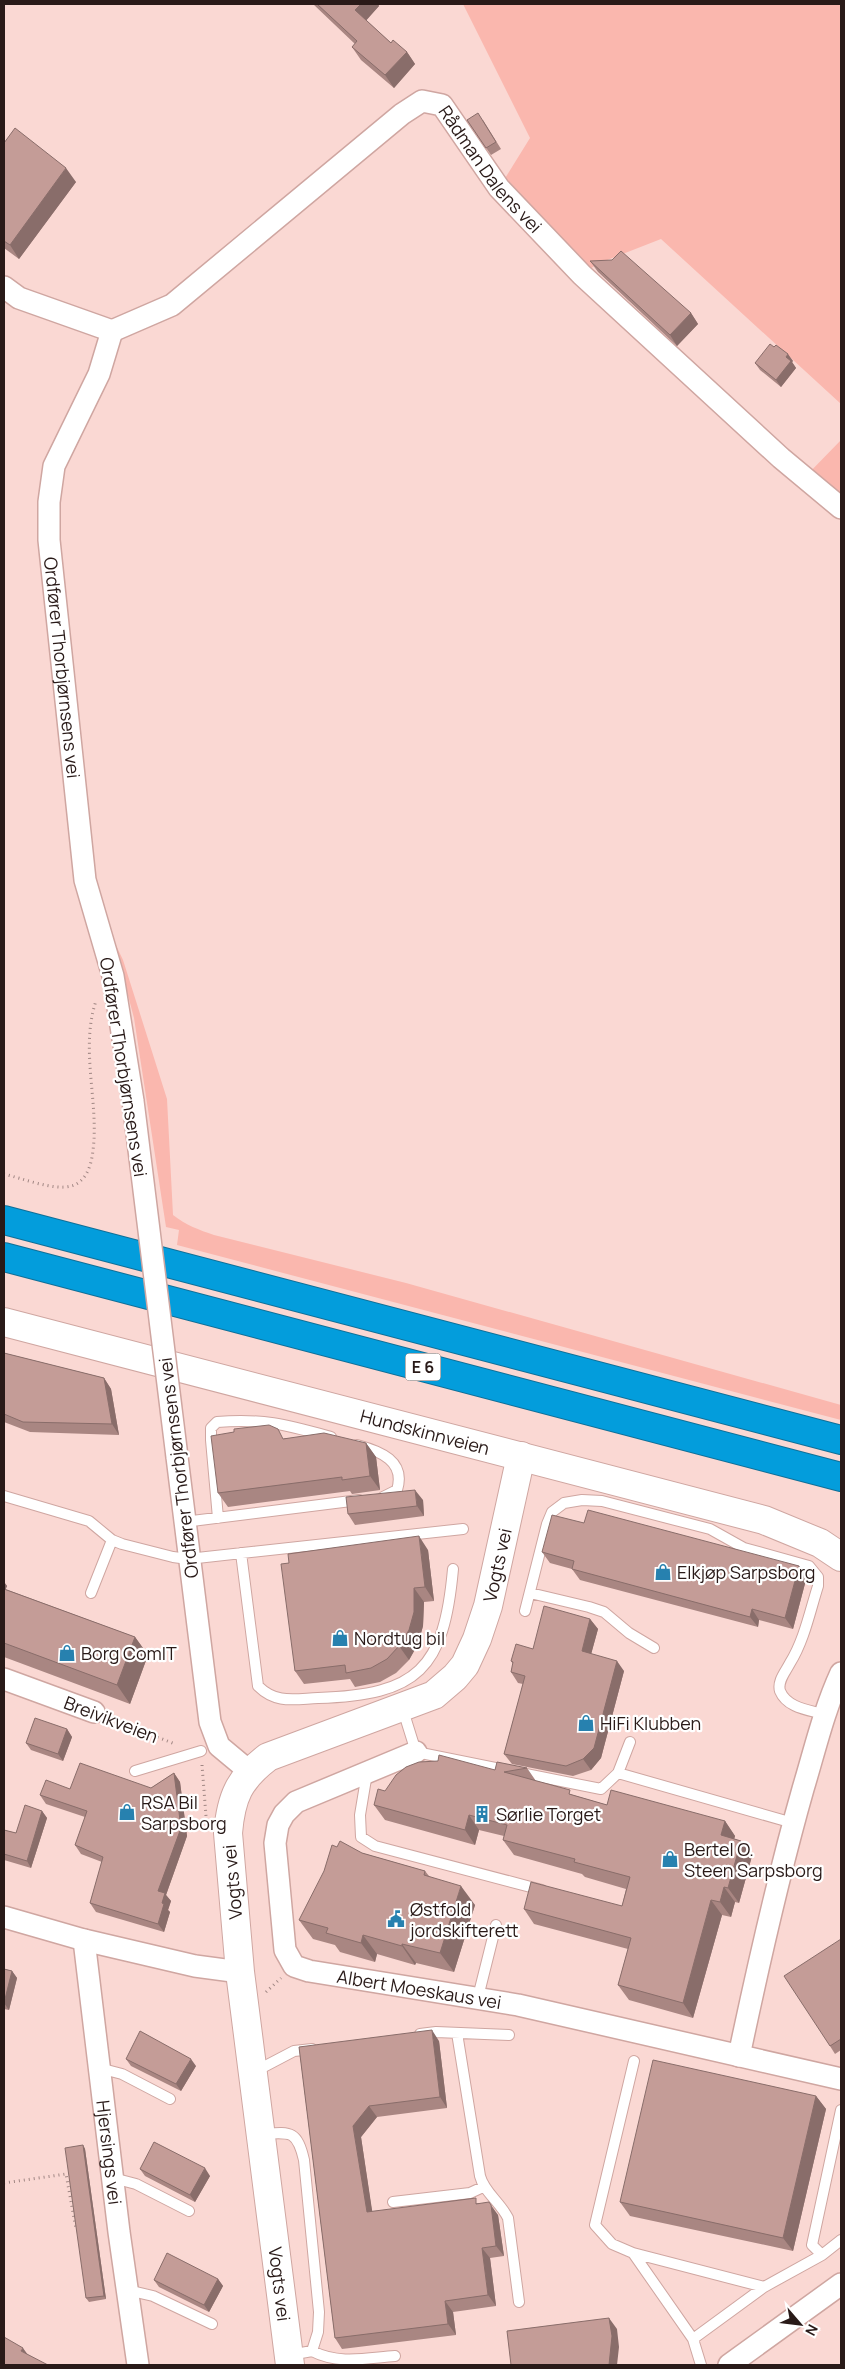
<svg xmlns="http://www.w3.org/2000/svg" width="845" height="2369" font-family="Manrope,sans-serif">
<rect width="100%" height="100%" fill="#fad8d3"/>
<!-- green -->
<path fill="#fab7ae" d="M463 4H841V404L661 239 597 264 582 275 499 188 530 138Z
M841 440V508L805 477Z
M113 939 123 960 167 1099 173 1215C186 1225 199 1230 214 1235L406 1283 841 1405V1420L177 1245 179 1230 166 1227 134 1018Z"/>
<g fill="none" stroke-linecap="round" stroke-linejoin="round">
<!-- lane casing -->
<g stroke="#cfa6a1" stroke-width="12">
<path id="lane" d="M357 1445C380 1451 406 1461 397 1490L383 1497
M4 1496 89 1521 112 1540 122 1544 173 1557 188 1559 463 1529
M218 1518 211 1440V1428L217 1422C263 1418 287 1425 331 1437
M184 1522 359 1500
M241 1553 258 1686C276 1704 294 1699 318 1698 418 1695 444 1669 453 1569
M91 1593 112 1540
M530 1593 589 1607 604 1612 629 1633 654 1648
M525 1611 547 1524 552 1512 564 1503 582 1500 602 1501 710 1529 744 1548 809 1566 818 1577V1586C810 1611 804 1641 790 1663 786 1671 777 1681 780 1691 787 1708 809 1710 823 1714
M402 1707 416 1752 601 1789 618 1773 630 1742
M135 1771 201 1751
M367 1773 360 1815 361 1837 375 1846 542 1890
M618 1773 793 1823
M478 1997 496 1925
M457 2033 480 2176C484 2192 500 2202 508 2218L519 2302
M420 2034 436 2032 509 2035
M634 2061 595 2225 612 2244 633 2253 764 2287
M99 2068 122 2074 170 2099
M254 2072 294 2051 312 2049
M841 2110 812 2245 822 2255 841 2240
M263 2134C290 2132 297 2130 304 2160L319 2312 318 2332 312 2351
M113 2178 136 2184 189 2211
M393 2202 470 2193 483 2187
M633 2253 693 2339
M127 2290 153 2296 212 2324
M290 2355 312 2351C339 2365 367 2358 395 2356
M701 2365 693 2339 764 2287 822 2255"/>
</g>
<!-- street casing -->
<g stroke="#cfa6a1" stroke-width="24">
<g id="street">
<path d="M4 287 19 298 112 331"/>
<path id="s1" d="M112 331 172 305 402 114 422 101 442 105 499 188 582 275 781 458 841 508"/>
<path id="s2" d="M112 331 99 374 54 466 49 502V540L85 880 113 976 133 1101"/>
<path d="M177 1457 210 1722 219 1746 249 1771"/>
<path d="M4 1679 94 1712"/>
<path id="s3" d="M416 1752 296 1802 284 1814 278 1825 275 1843 285 1950 294 1966 309 1971 518 2005 841 2079"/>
<path d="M4 1917 84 1940 195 1966 240 1972"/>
<path id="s4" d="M84 1940 119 2232 138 2365"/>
<path d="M739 2056C758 1966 778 1877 803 1789 815 1749 824 1710 841 1673"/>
<path d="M729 2365 841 2284"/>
</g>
</g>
<!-- secondary casing -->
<g stroke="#cfa6a1" stroke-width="30">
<g id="secondary">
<path id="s5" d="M4 1322 764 1520 820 1543 841 1557"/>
<path id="s6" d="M290 2365 240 1972 228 1833C231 1797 239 1779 268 1757L434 1695 455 1677 465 1665 477 1639 488 1606 521 1456"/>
</g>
</g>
<!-- highway casing -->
<g stroke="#106f97" stroke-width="30">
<path id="highway" d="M4 1220 841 1440
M4 1257 841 1477"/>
</g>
<!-- path -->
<path stroke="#a08683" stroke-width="3" stroke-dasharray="1 4" stroke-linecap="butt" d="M4 1174C21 1178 54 1191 71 1186 84 1183 90 1169 92 1157 101 1107 79 1051 96 1001
M111 1719 175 1744
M202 1765 206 1816
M266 1992 281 1978
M4 2183 66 2174 76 2229H78"/>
<!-- lane -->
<use href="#lane" stroke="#fff" stroke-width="10"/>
<!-- street -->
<use href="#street" stroke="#fff" stroke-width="21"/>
<!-- secondary -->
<use href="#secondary" stroke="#fff" stroke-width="28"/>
<!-- highway -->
<use href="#highway" stroke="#039ddc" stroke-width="28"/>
<!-- street-bridge casing -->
<g stroke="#cfa6a1" stroke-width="24" stroke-linecap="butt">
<path id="street-bridge" d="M133 1101 177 1457"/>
</g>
<!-- street-bridge -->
<use href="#street-bridge" stroke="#fff" stroke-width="21"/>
</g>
<!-- wall -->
<path fill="#a98682" d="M313 4H378L379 6 366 20 391 43 407 52 415 64 394 88 361 60 352 47 355 44Z
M467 120H483L501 149 491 155Z
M4 143 76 182 19 259 4 248Z
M590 261 691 313 698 324 677 346 598 272Z
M774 347 793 361 792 362 796 368 781 387 760 370 755 363Z
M4 1353 104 1378 111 1389 119 1435 30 1432 4 1422Z
M285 1438 366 1443 376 1457 380 1490 352 1494 350 1491 228 1507 218 1493Z
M423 1500 424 1516 355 1525 348 1514Z
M584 1523 799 1566 807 1576 793 1629 759 1620 758 1627 580 1580 572 1569 550 1563 542 1552Z
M428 1550 434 1601 424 1602 423 1626 418 1644 409 1660 396 1673 380 1682 355 1687 350 1679 304 1684 295 1671Z
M4 1582 7 1586 5 1589 135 1637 148 1655 130 1704 4 1657Z
M590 1619 598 1629 591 1654 624 1671 601 1758 591 1770 573 1776 512 1764 504 1754 523 1684 518 1683 511 1672 513 1664 511 1661 533 1649Z
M67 1729 72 1737 63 1761 31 1750 26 1743Z
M527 1768 536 1781 573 1795 607 1805 725 1821 735 1836 734 1839 741 1841 752 1856 739 1903 735 1902 731 1917 722 1915 693 2018 629 2000 618 1985 628 1949 534 1924 524 1909 622 1906 626 1889 585 1877 582 1874 514 1855 503 1840 504 1836 479 1830 475 1845 385 1820 374 1805 385 1791 495 1770Z
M174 1773 180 1782 187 1836 166 1895 171 1901 168 1910 170 1912 164 1932 96 1912 90 1903 102 1862 81 1854 75 1845 85 1817 46 1804 40 1795 70 1789 151 1788Z
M42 1811 47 1818 31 1868 4 1860V1830L16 1833Z
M362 1853 425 1871 429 1876 475 1905 454 1972 416 1963 415 1965 377 1954 375 1962 340 1952 335 1945 313 1939 299 1920Z
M841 1939V2050L835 2054 830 2046Z
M4 1969 12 1971 17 1978 9 2010 4 2009Z
M439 2041 447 2108 377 2117 361 2137 372 2212 479 2203 498 2215 504 2256 490 2258 496 2306 453 2312 456 2335 342 2349 335 2338 299 2047Z
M126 2059 196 2066 181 2091 131 2066Z
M816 2096 826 2109 793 2251 630 2216 620 2202Z
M83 2145 85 2149 106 2299 89 2302 86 2298Z
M140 2169 210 2176 195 2202 145 2176Z
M218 2279 223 2286 209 2312 159 2287 154 2280Z"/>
<!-- shaded-wall -->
<path fill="#896d6a" d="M361 4H378L379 6 364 23 355 10Z
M407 52 415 64 394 88 385 75Z
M66 168 76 182 19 259 10 245Z
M691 313 698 324 677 346 670 335Z
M788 354 793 361 792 362 796 368 781 387 776 380 786 357Z
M104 1378 111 1389 119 1435 112 1424Z
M366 1443 376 1457 380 1490 370 1476Z
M415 1490 423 1500 424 1516 417 1506Z
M419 1536 428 1550 434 1601 425 1587Z
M799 1566 807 1576 793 1629 785 1618Z
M4 1582 7 1586 4 1594Z
M414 1588 424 1602 423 1626 418 1644 409 1660 399 1646Z
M752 1609 759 1620 758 1627 750 1617Z
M590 1619 598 1629 589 1662 582 1651Z
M135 1637 148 1655 130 1704 117 1685Z
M617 1661 624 1671 601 1758 591 1770 583 1759Z
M67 1729 72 1737 63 1761 58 1754Z
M174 1773 180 1782 187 1836 166 1895 171 1901 168 1910 170 1912 164 1932 158 1924 162 1903 158 1891Z
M42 1811 47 1818 31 1868 27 1861Z
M469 1815 479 1830 475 1845 465 1830Z
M725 1821 735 1836 731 1851 721 1835Z
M741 1841 752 1856 739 1903 728 1888Z
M461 1886 475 1905 454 1972 440 1953Z
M724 1887 735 1902 731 1917 720 1902Z
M711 1900 722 1915 693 2018 683 2003Z
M363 1935 377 1954 375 1962 361 1943Z
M402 1944 416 1963 415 1965 402 1946Z
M12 1971 17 1978 9 2010 4 2003Z
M432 2030 439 2041 447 2108 440 2097Z
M191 2059 196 2066 181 2091 176 2084Z
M816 2096 826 2109 793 2251 783 2238Z
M369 2106 377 2117 361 2137 374 2223 367 2212 353 2126Z
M83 2145 85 2149 106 2299 104 2296Z
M205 2168 210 2176 195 2202 190 2195Z
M491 2205 498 2215 504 2256 496 2246Z
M482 2248 490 2258 496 2306 488 2295Z
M218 2279 223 2286 209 2312 204 2305Z
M445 2301 453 2312 456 2335 448 2324Z
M609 2318 617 2329 619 2347 617 2365H609Z
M23 2348 28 2355 21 2351Z"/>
<!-- building -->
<path fill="#c49c97" stroke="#896d6a" d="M317 4H361L355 10 391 43 393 40 407 52 385 75 352 47 357 41Z
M478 113 496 142 486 148 467 120Z
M15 128 66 168 10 245 4 241V143Z
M621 251 691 313 670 335 590 261 612 260Z
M770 344 774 347 776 345 788 354 786 357 791 361 776 380 755 363Z
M4 1353 104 1378 112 1424 23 1422 4 1414Z
M269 1425 278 1429 283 1439 324 1433 366 1443 370 1476 342 1480V1477L218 1493 211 1436 234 1432V1429Z
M415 1490 417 1506 348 1514 346 1497Z
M588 1510 799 1566 785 1618 752 1609 750 1617 572 1569 574 1561 542 1552 552 1515 584 1523Z
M419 1536 425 1587 414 1588V1612L409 1630 399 1646 387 1659 371 1668 346 1673 345 1665 295 1671 281 1564 289 1563 288 1554Z
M4 1589 135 1637 117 1685 4 1643Z
M544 1606 590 1619 582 1651 617 1661 594 1748 583 1759 566 1766 504 1754 525 1676 511 1672 513 1662 511 1661 516 1644 533 1649Z
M35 1718 67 1729 58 1754 26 1743Z
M439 1755 495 1770 497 1762 527 1768 504 1772 570 1790 569 1794 607 1805 611 1790 725 1821 721 1835 741 1841 728 1888 724 1887 720 1902 711 1900 683 2003 618 1985 631 1938 524 1909 531 1882 622 1906 630 1877 574 1862 575 1859 503 1840 507 1825 469 1815 465 1830 374 1805 378 1789 385 1791 396 1775 406 1767 419 1762 438 1761Z
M80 1763 151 1788 174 1773 181 1828 158 1891 165 1893 162 1903 164 1904 158 1924 90 1903 103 1857 75 1845 87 1811 40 1795 46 1780 70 1789Z
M25 1805 42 1811 27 1861 4 1854V1830L16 1833Z
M340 1841 362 1853 425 1871 424 1875 461 1886 440 1953 402 1944V1946L363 1935 361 1943 326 1933 328 1928 299 1920 324 1871 332 1845 337 1847Z
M841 1939V2039L830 2046 784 1976Z
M4 1969 12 1971 4 2003Z
M432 2030 440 2097 369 2106 353 2126 367 2212 476 2198V2204L489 2202 491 2205 496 2246 482 2248 488 2295 445 2301 448 2324 335 2338 299 2047Z
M140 2031 191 2059 176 2084 126 2059Z
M653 2060 816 2096 783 2238 620 2202Z
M154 2142 205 2168 190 2195 140 2169Z
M83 2145 104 2296 86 2298 65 2148Z
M167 2253 218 2279 204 2305 154 2280Z
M609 2318 612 2336 609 2365H511L507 2331Z
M4 2337 23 2348 21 2351 48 2365H4Z"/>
<!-- icons -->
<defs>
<g id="shop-bare" transform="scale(1.35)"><path d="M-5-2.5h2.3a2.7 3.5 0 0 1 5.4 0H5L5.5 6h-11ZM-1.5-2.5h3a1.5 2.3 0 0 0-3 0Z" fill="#2781af" stroke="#fff" stroke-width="2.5" paint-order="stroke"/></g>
<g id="building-bare" transform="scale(1.35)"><path d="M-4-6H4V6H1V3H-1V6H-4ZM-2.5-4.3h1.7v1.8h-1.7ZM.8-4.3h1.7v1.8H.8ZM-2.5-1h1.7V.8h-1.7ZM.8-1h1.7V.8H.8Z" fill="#2781af" stroke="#fff" stroke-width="2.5" paint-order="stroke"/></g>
<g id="civic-bare" transform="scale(1.35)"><path d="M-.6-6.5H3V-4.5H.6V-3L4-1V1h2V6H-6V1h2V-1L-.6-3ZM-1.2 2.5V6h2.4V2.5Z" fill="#2781af" stroke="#fff" stroke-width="2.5" paint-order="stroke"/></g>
</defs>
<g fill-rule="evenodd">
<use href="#shop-bare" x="663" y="1572"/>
<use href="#shop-bare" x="340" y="1638"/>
<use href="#shop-bare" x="67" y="1653"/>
<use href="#shop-bare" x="586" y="1723"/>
<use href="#shop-bare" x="127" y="1812"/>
<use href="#building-bare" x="482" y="1814"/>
<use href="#shop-bare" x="670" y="1859"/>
<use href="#civic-bare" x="396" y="1919"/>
</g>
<g text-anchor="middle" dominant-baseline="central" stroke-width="4.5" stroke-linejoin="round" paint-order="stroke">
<!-- shield labels -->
<rect fill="#fff" stroke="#695f5d" stroke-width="1" x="405.5" y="1353.5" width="35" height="27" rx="4"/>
<g font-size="16" font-weight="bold" fill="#291a18">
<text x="423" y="1367">E 6</text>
</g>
<!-- street labels -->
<g font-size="18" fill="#291a18" stroke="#fff">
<text stroke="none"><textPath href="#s1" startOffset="489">Rådman Dalens vei</textPath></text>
<text stroke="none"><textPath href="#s2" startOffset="350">Ordfører Thorbjørnsens vei</textPath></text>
<text transform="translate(124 1067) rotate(81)">Ordfører Thorbjørnsens vei</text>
<text stroke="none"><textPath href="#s5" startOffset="435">Hundskinnveien</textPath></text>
<text transform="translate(178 1468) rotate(-97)">Ordfører Thorbjørnsens vei</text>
<text stroke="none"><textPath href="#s6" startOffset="951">Vogts vei</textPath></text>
<text transform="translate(111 1719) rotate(21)">Breivikveien</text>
<text transform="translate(232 1882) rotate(-95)">Vogts vei</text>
<text stroke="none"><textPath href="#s3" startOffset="431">Albert Moeskaus vei</textPath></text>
<text stroke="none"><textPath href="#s4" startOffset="214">Hjersings vei</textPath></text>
<text transform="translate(280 2284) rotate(83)">Vogts vei</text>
</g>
<!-- poi labels -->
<g font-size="18" fill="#291a18" stroke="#fff" text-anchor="start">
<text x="677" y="1572">Elkjøp Sarpsborg</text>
<text x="354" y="1638">Nordtug bil</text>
<text x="81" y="1653">Borg ComIT</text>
<text x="600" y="1723">HiFi Klubben</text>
<text x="141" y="1802">RSA Bil<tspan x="141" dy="21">Sarpsborg</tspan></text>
<text x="496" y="1814">Sørlie Torget</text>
<text x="684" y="1849">Bertel O.<tspan x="684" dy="21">Steen Sarpsborg</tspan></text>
<text x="410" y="1909">Østfold<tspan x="410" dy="21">jordskifterett</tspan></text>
</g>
</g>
<!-- border -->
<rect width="845" height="2369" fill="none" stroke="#291a18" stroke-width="10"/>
<!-- north arrow -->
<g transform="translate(800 2324) rotate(118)" stroke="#ffffff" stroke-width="4" paint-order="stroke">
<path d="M0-4L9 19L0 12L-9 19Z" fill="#291a18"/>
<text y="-8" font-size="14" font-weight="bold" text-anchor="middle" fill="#291a18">N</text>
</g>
</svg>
